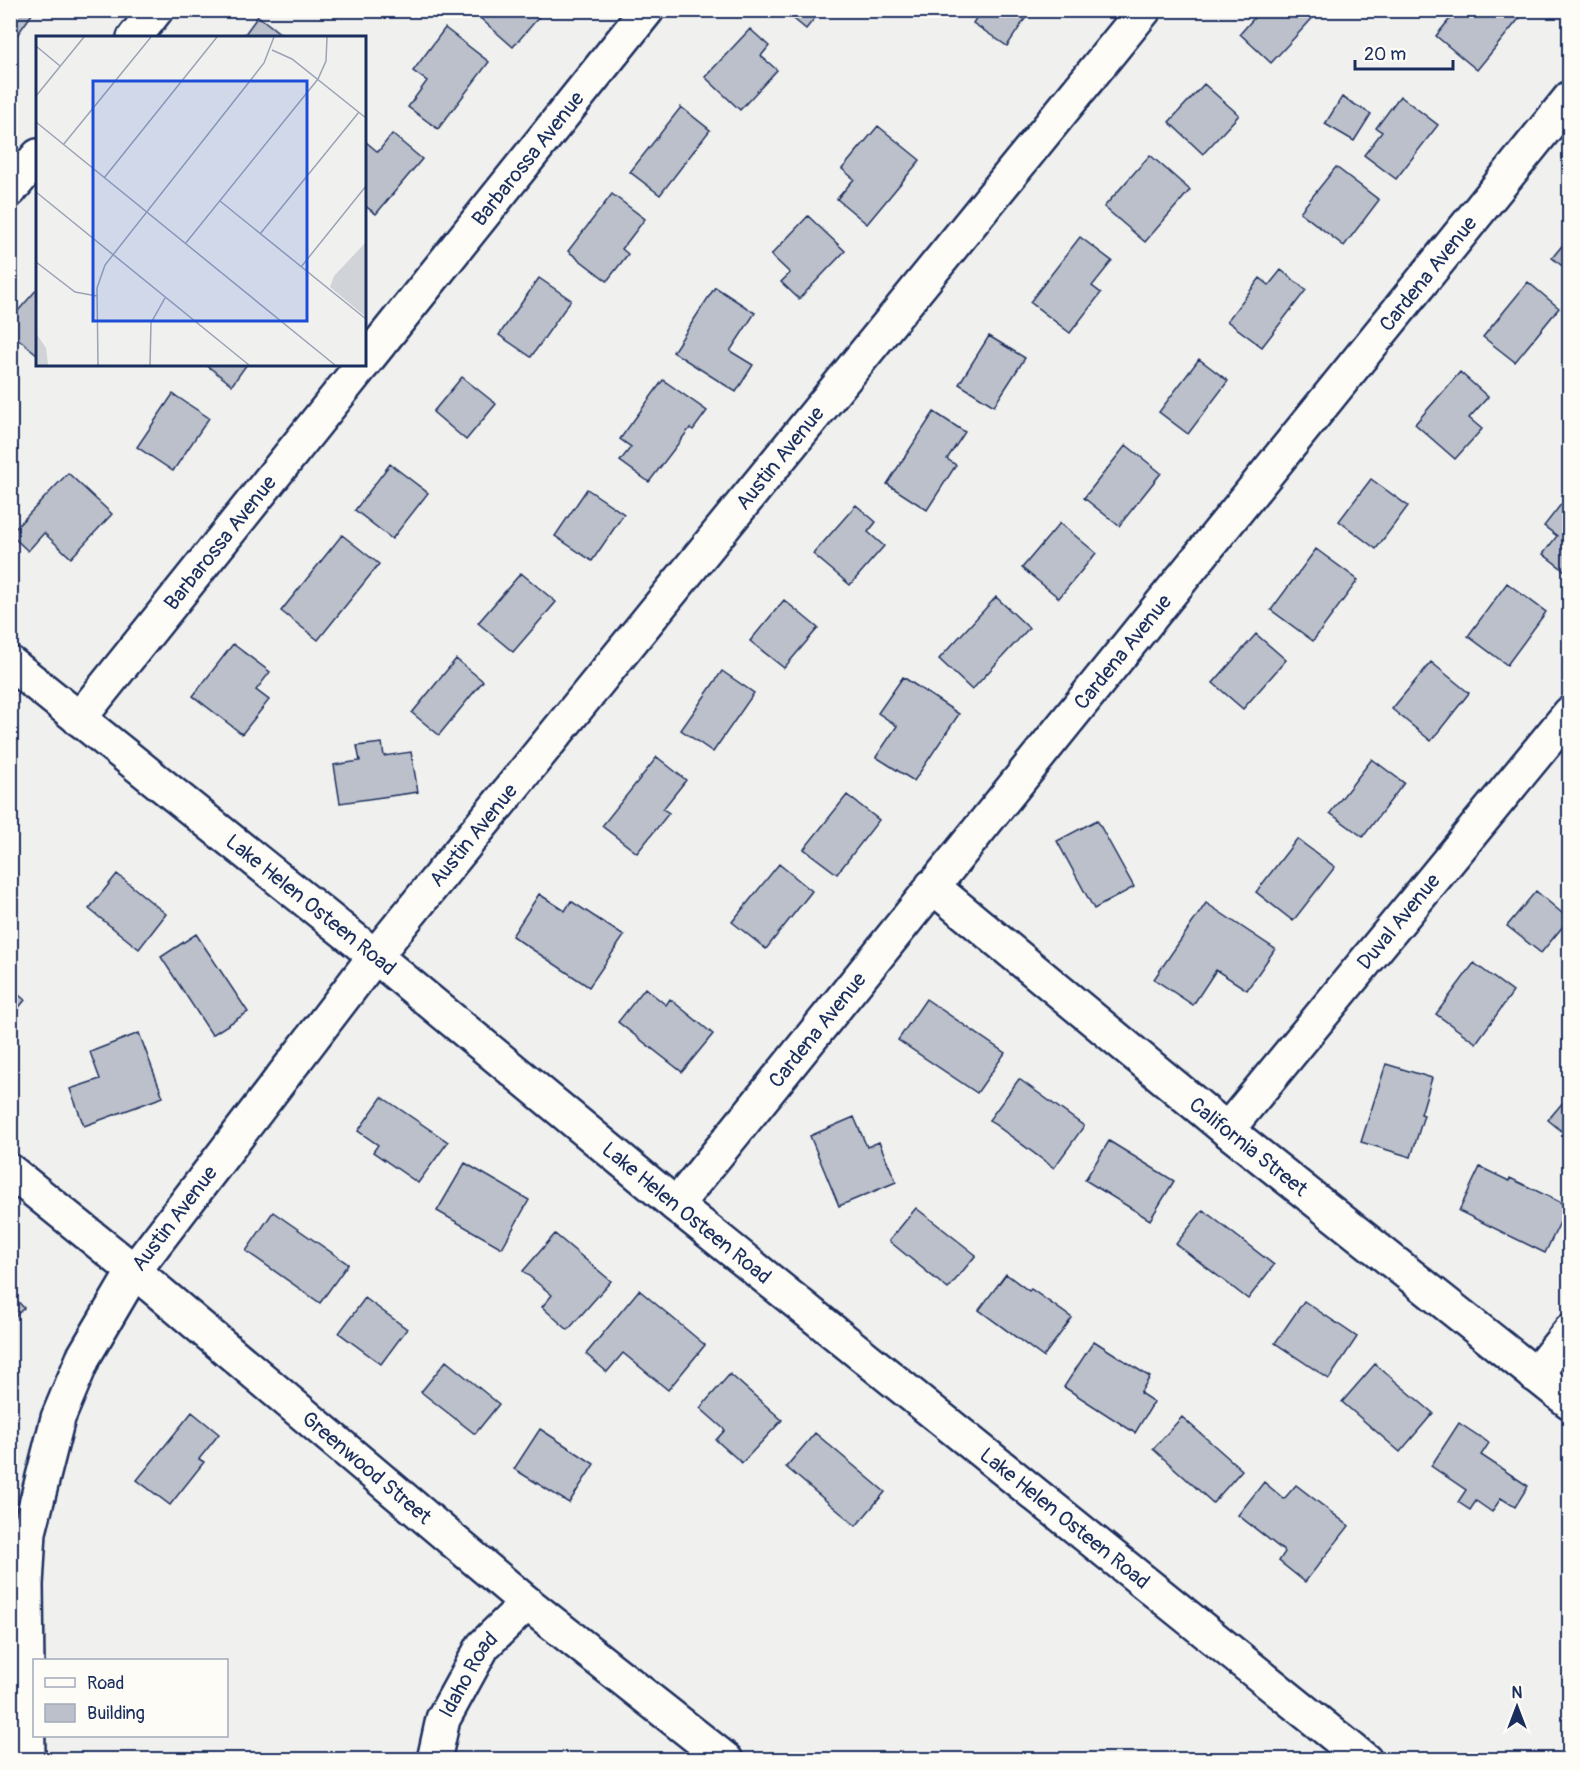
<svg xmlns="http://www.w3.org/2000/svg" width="1580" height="1770" font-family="Pangolin,sans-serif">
<rect width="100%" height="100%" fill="#f0f0ee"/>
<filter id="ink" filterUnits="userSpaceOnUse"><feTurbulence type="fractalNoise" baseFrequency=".0167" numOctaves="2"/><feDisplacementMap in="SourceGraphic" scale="12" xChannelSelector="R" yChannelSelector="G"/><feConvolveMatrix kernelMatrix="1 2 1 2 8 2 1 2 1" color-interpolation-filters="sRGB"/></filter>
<g filter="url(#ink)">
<!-- building -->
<path fill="#bbc0ca" stroke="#1b2f5e" stroke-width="1.5" d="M10 10H35L10 45Z
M487 10H545L513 47 480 18Z
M783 10H821L806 29Z
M981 10H1031L1007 46 973 23Z
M1261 10H1320L1271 63 1240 34Z
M1457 10H1516L1522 15 1477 70 1436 36Z
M258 16 286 38H242Z
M445 28 489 62 438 129 408 107 427 81 413 71Z
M750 29 769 46 761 56 777 70 740 110 705 77Z
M1204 84 1239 115 1203 154 1169 122Z
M1400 96 1438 125 1396 179 1364 155 1382 132 1376 128Z
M1342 97 1371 114 1354 141 1325 124Z
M681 107 710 130 660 195 630 172Z
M878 126 920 160 867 224 837 199 854 179 842 169Z
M392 134 422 159 376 214 364 205V145L366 142 378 152Z
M1150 155 1190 190 1145 242 1104 207Z
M1336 167 1379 200 1344 246 1300 212Z
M612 194 645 219 622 249 628 254 607 281 568 251Z
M808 216 845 251 799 299 781 282 790 273 771 255Z
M1570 236V272L1552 258Z
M1080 237 1112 261 1092 286 1101 293 1070 333 1030 302Z
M1281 270 1306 290 1262 347 1227 321 1260 278 1269 285Z
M539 278 571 300 531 357 499 335Z
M1528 282 1559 308 1515 362 1483 337Z
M715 287 755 313 730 351 753 365 736 392 673 352Z
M38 288V355L10 332V320Z
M989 336 1025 358 994 406 959 384Z
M1199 359 1228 381 1188 434 1159 412Z
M205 364H247L232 385Z
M1460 372 1488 397 1469 418 1482 429 1455 459 1415 424Z
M462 377 496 404 466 440 433 412Z
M663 380 707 411 693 430 690 428 649 482 620 461 631 447 620 439Z
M173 394 209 418 173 471 137 447Z
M934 412 965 432 947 459 956 465 927 510 887 484Z
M1126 445 1161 473 1119 526 1084 498Z
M390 464 428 493 392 539 355 510Z
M68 473 112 514 71 558 44 533 28 551 10 534Z
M1371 479 1408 506 1376 549 1339 521Z
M587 489 624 514 592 561 555 536Z
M1570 493V573L1569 574 1543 554 1557 536 1544 526Z
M856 505 876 522 868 532 884 546 850 585 813 554Z
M1060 523 1096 553 1059 598 1022 568Z
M342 535 379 564 318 640 281 611Z
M1316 549 1358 580 1313 641 1271 610Z
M521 573 556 602 513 652 478 623Z
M1507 583 1546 612 1507 665 1468 636Z
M996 597 1029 628 972 690 939 659Z
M784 600 818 628 784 668 750 641Z
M1256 634 1286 660 1243 709 1213 683Z
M233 644 270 672 256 690 269 700 242 734 193 696Z
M456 659 483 681 439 735 412 713Z
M1431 662 1469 693 1431 741 1392 709Z
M722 671 754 693 713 752 681 730Z
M903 677 959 714 914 781 876 757 897 726 878 713Z
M382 743 384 756 411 752 418 792 340 803 334 765 360 761 357 746Z
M657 757 686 780 663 809 669 813 637 853 602 826Z
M1372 759 1404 783 1363 837 1330 813Z
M847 795 879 820 837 874 804 849Z
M1097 820 1134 887 1094 909 1057 841Z
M1297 839 1335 867 1293 921 1256 892Z
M779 864 812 891 766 949 732 922Z
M117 874 166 914 139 949 89 909Z
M1536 891 1569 919 1541 953 1507 926Z
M539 894 565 911 571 901 624 936 589 987 512 936Z
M1206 903 1275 949 1247 990 1216 970 1193 1005 1154 979Z
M196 934 248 1012 212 1035 161 957Z
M1474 963 1513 992 1476 1043 1436 1014Z
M10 988 25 1000 10 1018Z
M645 988 666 1005 670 999 713 1034 682 1072 618 1022Z
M926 999 1005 1053 977 1093 898 1040Z
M139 1033 163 1097 84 1126 70 1089 100 1079 90 1052Z
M1386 1064 1432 1078 1421 1114 1424 1115 1411 1157 1361 1142Z
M1019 1079 1084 1126 1054 1168 989 1120Z
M1570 1094V1138L1548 1120Z
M382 1097 448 1142 418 1183 373 1152 378 1145 358 1131Z
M854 1117 867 1147 879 1142 896 1182 839 1206 810 1136Z
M1109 1141 1174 1181 1150 1220 1085 1180Z
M465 1163 529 1200 502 1248 437 1211Z
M1480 1167 1509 1181 1510 1178 1568 1206 1545 1253 1459 1211Z
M916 1208 976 1255 948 1289 889 1241Z
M1203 1210 1274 1265 1248 1299 1176 1244Z
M273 1212 348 1264 320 1303 246 1251Z
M555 1234 611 1281 568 1330 542 1307 552 1295 523 1271Z
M1006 1274 1029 1291 1031 1289 1072 1318 1043 1357 979 1310Z
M639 1290 705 1345 668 1390 623 1353 607 1372 586 1354Z
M10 1293 24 1308 10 1321Z
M365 1298 407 1329 381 1364 339 1333Z
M1304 1301 1357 1337 1329 1379 1275 1343Z
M1094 1341 1150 1377 1140 1393 1154 1402 1135 1433 1064 1387Z
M446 1361 499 1404 475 1434 421 1392Z
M1375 1364 1433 1413 1400 1452 1342 1402Z
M730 1374 782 1420 742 1463 716 1440 725 1430 700 1408Z
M192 1412 219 1434 199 1459 204 1462 170 1505 137 1480Z
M1182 1417 1242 1470 1213 1503 1153 1449Z
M1459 1423 1489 1443 1481 1455 1528 1486 1515 1507 1501 1498 1492 1512 1476 1501 1470 1510 1458 1502 1466 1490 1431 1466Z
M540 1429 594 1464 569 1503 514 1469Z
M815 1433 885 1492 856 1526 786 1467Z
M1264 1482 1284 1499 1296 1485 1349 1526 1305 1582 1279 1561 1285 1552 1238 1515Z"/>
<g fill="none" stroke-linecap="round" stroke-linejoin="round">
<!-- street casing -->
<g stroke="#1b2f5e" stroke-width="38">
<g id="street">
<path d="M134 38 156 10"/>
<path d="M10 190 38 156"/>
<path id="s1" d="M364 363 647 10"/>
<path id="s2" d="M79 719 363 364"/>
<path id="s3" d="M932 886 1227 1130 1570 1402"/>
<path id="s4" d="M1227 1130 1570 713"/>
<path id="s5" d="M10 1171 134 1271 527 1603 726 1760"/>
<path id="s6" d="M676 1205 1570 98"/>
<path d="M1535 1375 1570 1331"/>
<path id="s7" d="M28 1760 26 1585 29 1532 58 1418 84 1356 134 1271 375 956 1144 10"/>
<path id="s8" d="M434 1760 443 1719 483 1646 527 1603"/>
</g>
</g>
<!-- secondary casing -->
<g stroke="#1b2f5e" stroke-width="38">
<g id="secondary">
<path id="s9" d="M10 663 375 956 676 1205 1365 1760"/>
</g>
</g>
<!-- street -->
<use href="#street" stroke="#fdfcf7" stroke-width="33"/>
<!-- secondary -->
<use href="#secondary" stroke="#fdfcf7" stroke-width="33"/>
</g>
</g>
<g text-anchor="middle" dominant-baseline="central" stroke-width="4.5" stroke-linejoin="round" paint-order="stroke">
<!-- street labels -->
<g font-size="21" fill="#1b2f5e" stroke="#fdfcf7">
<text stroke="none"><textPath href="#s1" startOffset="262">Barbarossa Avenue</textPath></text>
<text stroke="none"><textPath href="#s6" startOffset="1197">Cardena Avenue</textPath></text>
<text stroke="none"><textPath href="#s7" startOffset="1550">Austin Avenue</textPath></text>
<text stroke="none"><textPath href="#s2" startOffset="226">Barbarossa Avenue</textPath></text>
<text stroke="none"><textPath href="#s6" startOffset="711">Cardena Avenue</textPath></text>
<text stroke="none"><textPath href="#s7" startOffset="1064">Austin Avenue</textPath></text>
<text stroke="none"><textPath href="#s9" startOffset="386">Lake Helen Osteen Road</textPath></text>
<text stroke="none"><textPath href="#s4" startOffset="270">Duval Avenue</textPath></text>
<text stroke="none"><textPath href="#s6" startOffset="225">Cardena Avenue</textPath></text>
<text stroke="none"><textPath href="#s3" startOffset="410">California Street</textPath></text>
<text stroke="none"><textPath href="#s9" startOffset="872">Lake Helen Osteen Road</textPath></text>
<text stroke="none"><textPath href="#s7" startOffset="578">Austin Avenue</textPath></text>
<text stroke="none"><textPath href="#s5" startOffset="464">Greenwood Street</textPath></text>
<text stroke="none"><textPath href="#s9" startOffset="1358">Lake Helen Osteen Road</textPath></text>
<text stroke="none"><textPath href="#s8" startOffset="93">Idaho Road</textPath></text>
</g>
</g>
<!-- overview -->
<g transform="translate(36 36)">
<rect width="330" height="330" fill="#f0f0ee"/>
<path d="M330 206V281L294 251 298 240ZM0 297 10 312 12 329H0Z" fill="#d0d3d8"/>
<path fill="none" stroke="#9ba3b4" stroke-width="1.5" d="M0 10 24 30M236 14 256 23 330 82M0 60 48 1M0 86 299 329M27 109 115 1M68 142 181 1M0 156 213 329M184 165 330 283M224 198 323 76M149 208 282 43 290 25 291 1M0 226 39 256 61 260M265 231 330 150M62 329 61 252 69 229 228 27 238 1M114 329 115 287 129 262"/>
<path fill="#1d4ed8" fill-opacity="0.15" stroke="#1d4ed8" stroke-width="3" d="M57 45H271V285H57Z"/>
<rect width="330" height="330" fill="none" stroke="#1b2f5e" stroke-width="3"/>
</g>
<!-- margin -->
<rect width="1580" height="1770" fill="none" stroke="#fdfcf7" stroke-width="36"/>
<rect x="18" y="18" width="1544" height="1734" fill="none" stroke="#1b2f5e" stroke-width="2" filter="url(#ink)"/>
<!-- legend -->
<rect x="33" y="1659" width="195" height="78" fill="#fdfcf7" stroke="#a3aaba" stroke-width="1.5"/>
<rect x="45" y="1678" width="30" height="9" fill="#fdfcf7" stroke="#a3aaba" stroke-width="1.5"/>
<text x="87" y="1689" font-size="18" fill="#1b2f5e">Road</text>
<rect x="45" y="1704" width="30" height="18" fill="#bbc0ca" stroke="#a3aaba" stroke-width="1.5"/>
<text x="87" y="1719" font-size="18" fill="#1b2f5e">Building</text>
<!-- north arrow -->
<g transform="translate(1517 1707)" stroke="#fdfcf7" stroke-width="4.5" paint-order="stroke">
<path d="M0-4.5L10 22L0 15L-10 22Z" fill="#1b2f5e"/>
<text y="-9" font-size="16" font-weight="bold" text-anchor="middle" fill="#1b2f5e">N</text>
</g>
<!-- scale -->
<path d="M1355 60v9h98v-9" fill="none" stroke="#1b2f5e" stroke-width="3"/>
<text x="1364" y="60" font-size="18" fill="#1b2f5e" stroke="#fdfcf7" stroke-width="4.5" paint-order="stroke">20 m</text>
</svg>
